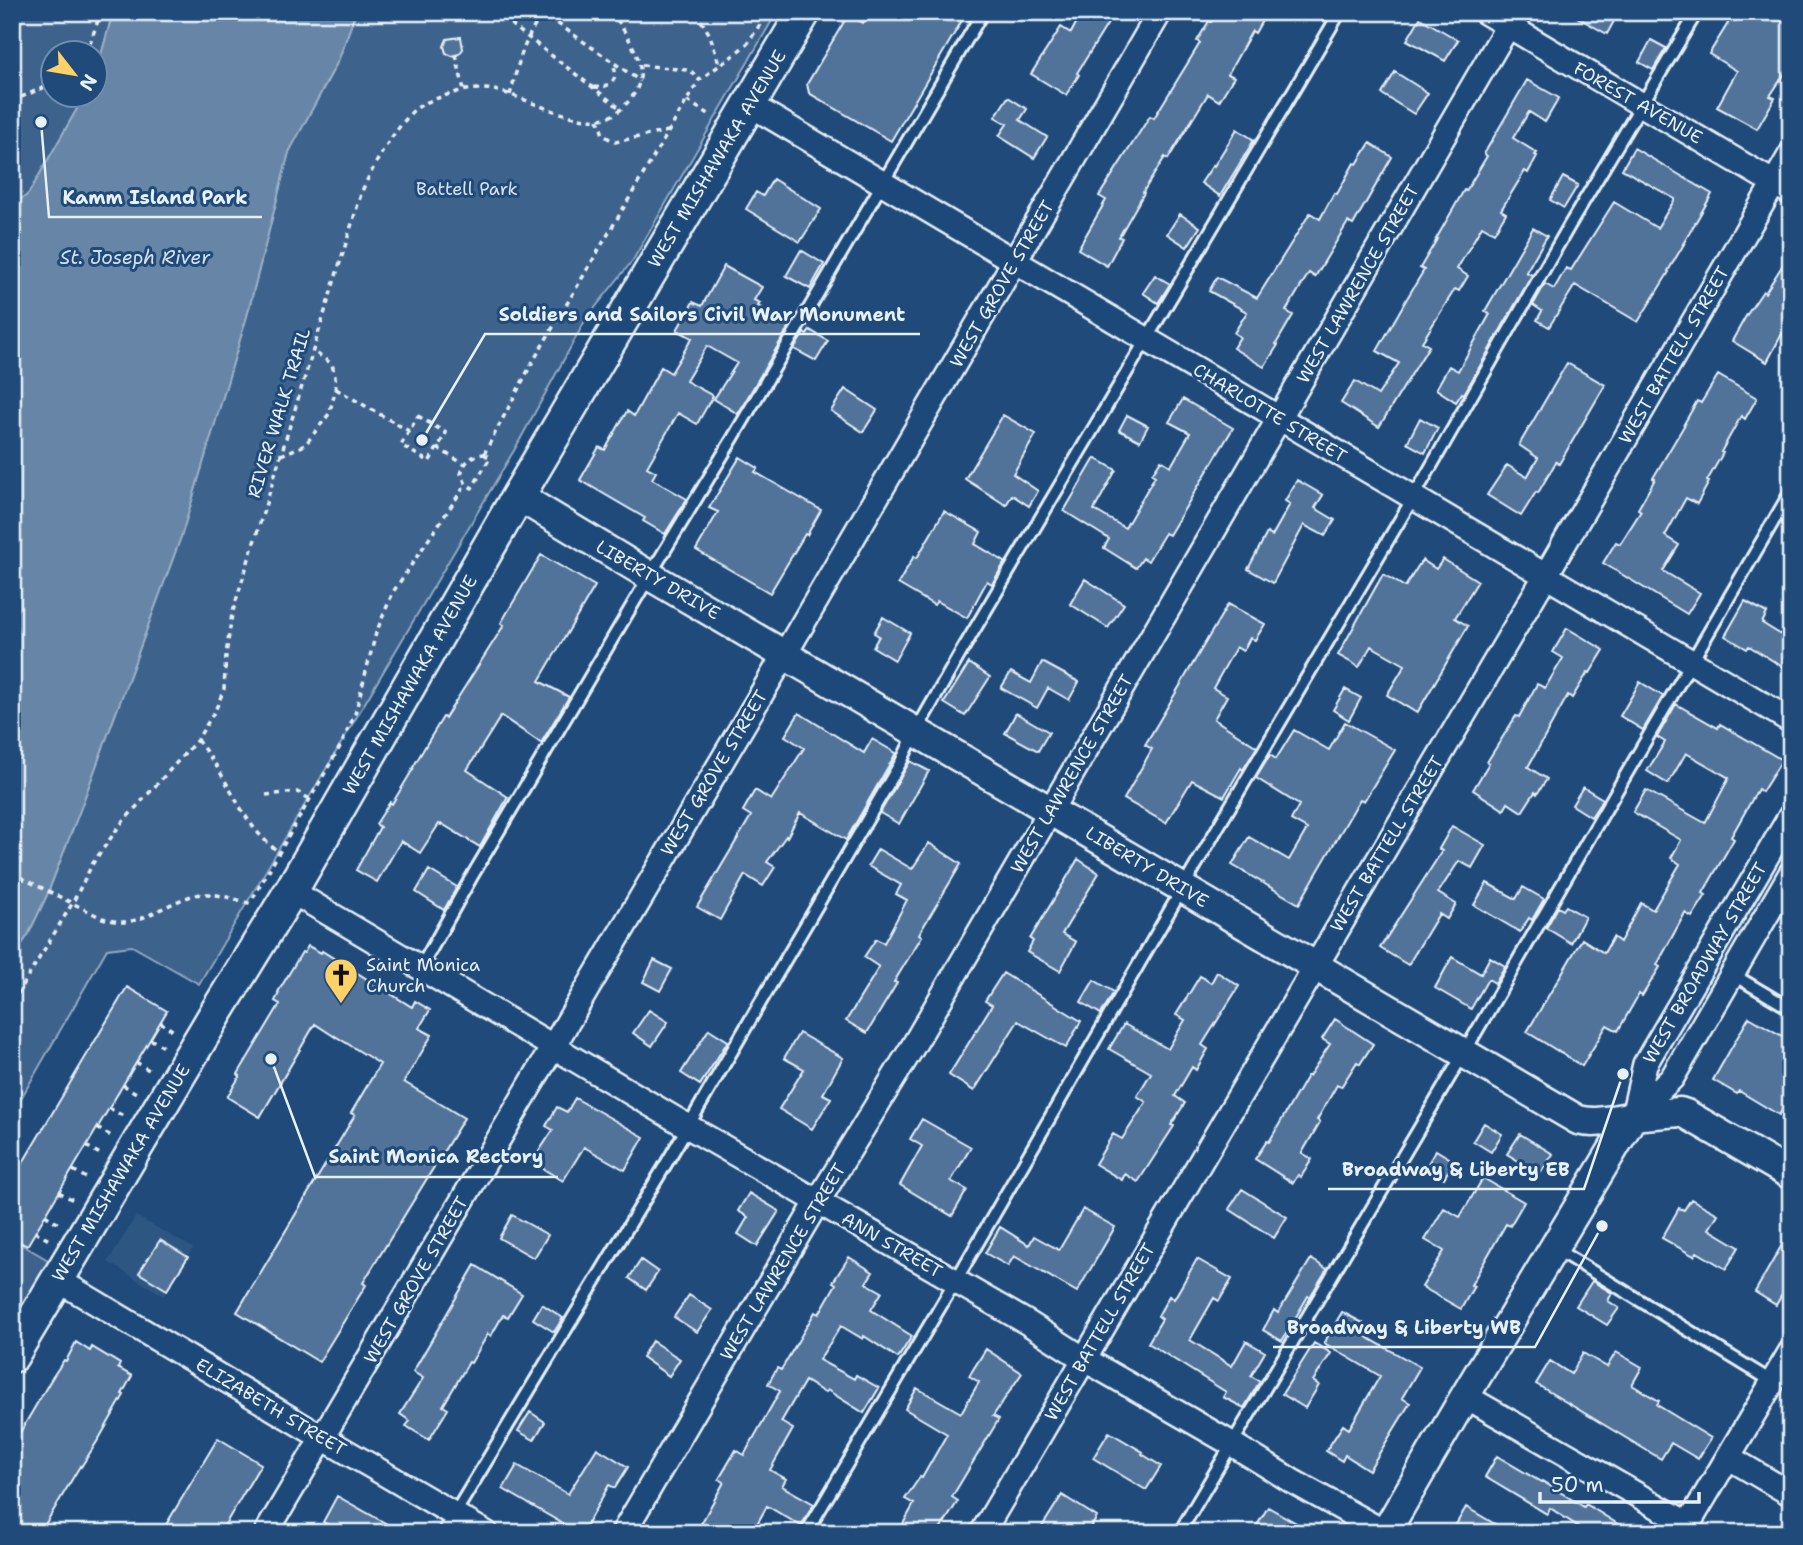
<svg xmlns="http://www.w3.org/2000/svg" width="1803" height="1545" font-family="'Shantell Sans',sans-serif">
<rect width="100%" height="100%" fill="#1f4a7a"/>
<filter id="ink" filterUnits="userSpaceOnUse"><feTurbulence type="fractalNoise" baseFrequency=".0143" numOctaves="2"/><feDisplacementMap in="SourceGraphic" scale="14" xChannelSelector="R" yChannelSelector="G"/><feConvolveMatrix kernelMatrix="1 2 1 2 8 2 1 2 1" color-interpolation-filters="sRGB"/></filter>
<g filter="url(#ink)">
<!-- built -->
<path fill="#2e5683" d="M136 1216 193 1248 164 1296 108 1262Z"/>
<!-- green -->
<path fill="#3c628c" stroke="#92aac2" stroke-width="2" d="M12 12H113L95 77 94 52H52V94L85 95 29 193 25 197 20 199 12 195Z
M356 12H777L633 260 586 319 516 447 199 984 132 946 107 949 12 1114V959L28 935 47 895 80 810 182 534 247 316 289 152 338 61Z
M12 1239 55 1264 35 1299 18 1311 12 1321Z"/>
<!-- water -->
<path fill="#6685a7" stroke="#9ab0c7" stroke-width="2" d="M113 12H356L338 61 289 152 247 316 182 534 80 810 47 895 28 935 12 959V195L20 199 25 197 29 193 85 95 94 94 95 77Z"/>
<!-- building -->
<path fill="#517399" stroke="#e8f1f8" stroke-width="2" d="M870 12H967L891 141 809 93 807 84 845 20 853 17 863 23Z
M1082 12H1115L1077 73 1079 75 1066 95 1031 74 1061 27 1071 33Z
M1217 12H1267L1255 33 1252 31 1228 74 1234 77 1219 101 1208 94 1168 159 1165 157 1143 192 1144 193 1119 237 1122 238 1107 266 1078 249 1106 200 1099 196 1150 116 1154 118 1200 43 1197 41 1209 21 1211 22Z
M1568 12H1619L1607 34Z
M1735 12H1783L1791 17V64L1770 96 1775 98 1757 129 1717 107 1737 71 1709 54Z
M1420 18 1458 40 1445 61 1407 40Z
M461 37 463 49 459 54 452 56 446 53 444 46 447 39Z
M1651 40 1666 48 1653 70 1639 62Z
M1395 72 1428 93 1414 114 1382 94Z
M1527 80 1559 98 1545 122 1529 112 1513 138 1537 153 1535 155 1537 156 1528 173 1525 171 1501 210 1506 213 1494 233 1482 226 1457 269 1468 276 1459 291 1455 289 1422 342 1429 346 1379 427 1341 403 1355 381 1378 395 1399 363 1377 351 1406 300 1424 270 1420 268 1437 239H1436L1464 190 1466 191 1487 156 1484 154Z
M1008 97 1027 109 1020 120 1047 137 1034 158 999 136 1007 124 995 117Z
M1237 129 1254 140 1220 196 1201 183 1213 165 1214 166Z
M1370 143 1392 157 1353 225 1348 222 1315 277 1309 273 1286 311 1293 315 1276 344 1278 345 1264 367 1233 348 1240 337 1234 333 1247 312 1209 291 1217 277 1257 298 1310 213 1320 219 1334 193 1337 194 1354 163 1357 164Z
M1634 148 1712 194 1683 244H1684L1668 271 1669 272 1638 322 1575 285 1549 327 1537 320 1542 311 1533 305 1545 284 1554 289 1566 268 1571 270 1614 202 1657 228 1675 199 1622 169Z
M1563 177 1578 185 1564 208 1550 200Z
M773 179 821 209 800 242 746 209 756 192 763 196Z
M1180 214 1200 227 1187 247 1167 234Z
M1533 228 1547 236 1526 272 1532 275 1464 394 1462 393 1456 402 1436 389 1449 366 1458 371 1490 314 1485 311Z
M801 250 824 264 810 289 786 276Z
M1791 252V327L1785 336 1782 334 1767 362 1732 341 1746 316 1763 291 1765 293Z
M724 266 762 287 754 300 760 303 758 306 790 325 738 414 714 399 737 363 707 346 686 381 713 396 697 424 678 413 647 467 656 472 652 479 687 499 665 534 643 521 645 518 580 480 599 447 605 450 627 411 634 416 661 367 671 373 692 338 677 330 693 302 702 306Z
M1155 275 1170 284 1158 303 1143 293Z
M810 330 828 341 816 361 794 349 804 333 807 335Z
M1567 363 1605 385 1604 387 1559 464 1556 462 1538 493 1536 492 1521 516 1487 495 1507 465 1527 477 1538 458 1519 445Z
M1718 375 1757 398 1745 419 1741 416 1721 452 1723 453 1707 481 1709 482 1697 504 1686 498 1665 536 1679 545 1663 571 1700 593 1687 614 1603 563 1616 542 1620 544 1641 511 1638 509 1655 479 1653 478 1685 424H1684L1697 401 1701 403Z
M845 389 877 410 863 432 831 411Z
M1183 399 1233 428 1169 535 1165 533 1148 561 1143 558 1136 568 1104 548 1109 539 1064 511 1095 458 1116 470 1094 510 1125 528 1155 476 1152 474 1161 460 1171 466 1190 433 1169 422Z
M1003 415 1036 434 1013 474 1038 491 1029 506 1012 495 1006 505 965 479Z
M1127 415 1148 426 1140 441 1119 430Z
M1420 418 1438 428 1425 453 1407 443Z
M740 457 758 468 755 472 821 510 807 535 805 534 770 593 696 550 718 512 709 508Z
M1297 480 1323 495 1315 508 1335 520 1325 536 1304 525 1273 583 1248 569 1267 533 1272 536 1290 504 1285 501Z
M944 511 981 532 975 544 1005 562 992 584 987 581 967 618 937 601 934 605 898 584 914 556 917 558Z
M541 555 595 586 539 681 569 697 541 743 501 716 467 770 508 797 480 847 442 824 441 825 439 824 420 853 401 841 377 882 356 870 380 827 376 824 390 802 392 804 413 769H412L429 740 443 717 445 718 504 625 501 623Z
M1443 559 1478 581 1455 618 1468 626 1417 713 1387 695 1405 665 1371 646 1359 667 1338 655 1383 574 1405 587 1422 560 1436 569Z
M1085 579 1124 604 1108 628 1070 604Z
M1745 601 1767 613 1762 623 1791 641V672L1749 646 1747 649 1725 636Z
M1228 604 1265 624 1255 640 1250 638 1243 651 1236 647 1213 688 1227 696 1214 719 1257 747 1243 770 1241 768 1224 797 1192 780 1166 823 1124 799 1152 749 1145 745Z
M883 617 910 633 895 660 873 647 879 636 874 633Z
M1567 628 1604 650 1590 673 1588 672 1572 698 1568 695 1528 767 1547 779 1537 794 1535 792 1522 812 1508 803 1504 810 1473 790 1489 763 1487 762 1516 716 1519 717 1537 684 1545 688 1563 658 1553 652Z
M1042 662 1079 682 1069 700 1048 688 1037 708 1001 688 1011 672 1031 683Z
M969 663 990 677 965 716 944 703Z
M1640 682 1663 696 1643 730 1620 716Z
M1345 689 1361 698 1349 720 1333 710Z
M1676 704 1718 728 1720 724 1782 760 1762 792 1758 789 1731 837 1734 839 1703 893 1706 895 1692 917 1685 913 1657 965 1660 967 1642 996 1639 994 1618 1031 1607 1025 1582 1066 1527 1032 1582 939 1604 953 1613 937 1620 942 1641 903 1653 910 1680 864 1671 858 1681 840 1633 812 1646 790 1705 823 1729 778 1686 753 1668 784 1647 771 1665 742 1657 737Z
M799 713 864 753 872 739 896 753 846 840 800 813 787 837 786 836 767 862 775 867 763 886 745 875 720 920 697 907 751 816 743 811 755 790 771 800 804 748 785 736Z
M1016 713 1049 732 1038 751 1005 733Z
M1345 722 1395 750 1364 801 1360 799 1299 904 1232 865 1249 837 1289 860 1307 829 1291 820 1299 805 1256 778 1270 755 1276 759 1294 730 1329 750Z
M910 761 929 771 899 824 880 813Z
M1583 787 1603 799 1591 817 1572 805Z
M1452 826 1485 845 1472 868 1459 861 1438 893 1456 904 1447 919 1439 914 1408 965 1380 948 1442 851 1439 849Z
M929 843 961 864 919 934 922 936 894 982 897 983 867 1033 846 1021 879 967 864 957 876 939 884 943 907 900 896 894 901 885 868 866 878 849 912 869Z
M1078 859 1099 873 1062 934 1076 942 1060 971 1027 952 1033 941 1030 939Z
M429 870 457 887 444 910 416 892Z
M1487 883 1516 899 1523 887 1544 899 1532 920 1529 918 1520 932 1474 905Z
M1566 906 1585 917 1571 943 1546 928 1558 907 1563 910Z
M308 946 321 953 322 951 412 1007 415 1001 430 1010 419 1028 432 1035 404 1082 464 1118 363 1283 366 1285 319 1362 237 1312 355 1115 351 1113 380 1064 335 1036V1037L315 1024 260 1117 227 1097 240 1076 238 1074 280 1004 275 1001 279 993 278 992 302 952 304 953Z
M1452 957 1481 974 1490 957 1505 966 1495 983 1488 979 1471 1009 1435 988Z
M654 960 672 969 660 991 643 982Z
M1217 972 1239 986 1202 1045 1208 1049 1196 1070 1192 1067 1175 1096 1185 1103 1171 1125 1174 1126 1138 1182 1125 1174 1122 1180 1095 1164 1113 1134 1122 1139 1146 1102 1137 1096 1151 1073 1109 1049 1124 1024 1168 1049 1185 1020 1176 1015 1200 976 1211 983Z
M1003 973 1081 1021 1066 1048 1018 1021 974 1091 949 1075 992 1005 985 1001Z
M1094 980 1114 992 1101 1014 1081 1002Z
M127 987 167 1011 27 1246 12 1237V1181Z
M649 1010 668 1022 652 1046 633 1033Z
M1749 1017 1791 1041V1096L1779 1115 1739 1091 1737 1094 1713 1080Z
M1335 1019 1373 1044 1360 1064 1357 1062 1341 1087 1337 1085 1317 1120 1320 1122 1302 1153 1312 1159 1301 1177 1298 1175 1293 1183 1255 1159 1267 1141 1269 1142 1307 1076H1309L1330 1044 1322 1039Z
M709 1029 728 1041 700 1085 681 1073Z
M799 1033 843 1058 823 1094 831 1098 812 1129 779 1109 804 1069 784 1058Z
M575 1098 644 1137 625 1170 584 1147 563 1181 532 1162 553 1130 546 1126 557 1107 567 1112Z
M922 1119 971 1147 951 1181 967 1190 952 1216 900 1185 922 1146 910 1139Z
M1484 1123 1502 1134 1491 1152 1473 1141Z
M1520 1134 1553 1154 1540 1174 1507 1154Z
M1436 1150 1454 1161 1444 1178 1426 1167Z
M1483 1178 1524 1202 1510 1226 1506 1224 1471 1285 1474 1286 1461 1309 1422 1287 1444 1251 1425 1240 1444 1208 1460 1217Z
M1242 1189 1287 1217 1274 1238 1229 1209Z
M749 1193 779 1211 757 1246 738 1234 748 1217 738 1211Z
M1691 1199 1718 1214 1709 1229 1739 1247 1726 1269 1697 1252 1694 1256 1662 1238 1679 1208 1684 1210Z
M1083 1209 1115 1227 1077 1292 1014 1256 1008 1266 985 1253 1000 1227 1029 1245 1034 1236 1059 1250Z
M512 1215 548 1235 534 1258 499 1238Z
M1791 1229V1279L1776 1305 1755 1292Z
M160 1240 188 1257 167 1290 139 1273Z
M849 1257 873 1272 866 1283 882 1292 871 1310 912 1336 898 1358 864 1336 863 1339 841 1326 819 1360 854 1379 856 1375 879 1388 864 1413 827 1390 825 1393 805 1381 781 1422 793 1429 770 1470 786 1479 782 1486 814 1504 801 1526 767 1506 752 1533H696L724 1482 719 1479 736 1450 744 1455 780 1391 768 1384 777 1368 781 1370 815 1312 819 1314 836 1284 833 1282Z
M1197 1259 1232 1279 1219 1301 1214 1298 1190 1340 1232 1366 1246 1341 1265 1352 1251 1376 1260 1381 1244 1408 1223 1397 1226 1392 1148 1343 1162 1319 1158 1316 1169 1296 1174 1299Z
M1311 1259 1327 1269 1310 1297 1308 1296 1282 1341 1263 1330 1274 1310 1278 1313Z
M641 1260 658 1272 646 1290 629 1278Z
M475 1265 522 1294 508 1317 503 1315 491 1336 488 1334 471 1363 469 1362 443 1406 448 1409 429 1440 406 1426 410 1421 400 1414 423 1378 413 1372Z
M1592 1281 1612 1293 1608 1301 1619 1308 1607 1325 1576 1306Z
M689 1295 712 1310 697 1332 674 1317Z
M542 1304 563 1318 554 1332 533 1319Z
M1342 1312 1363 1323 1358 1332 1420 1367 1402 1398 1410 1403 1369 1470 1345 1455 1342 1461 1326 1451 1343 1425 1349 1429 1380 1376 1324 1343Z
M652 1341 680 1359 669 1376 642 1357Z
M76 1342 90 1351 92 1347 120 1364 118 1368 132 1376 122 1394 124 1395 100 1437 81 1467 80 1466 40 1533H12V1446L52 1378 64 1360 66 1361Z
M1314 1343 1331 1353 1313 1381 1319 1385 1305 1408 1282 1394Z
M986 1349 1022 1373 993 1416 999 1419 952 1497 958 1501 938 1533H898L914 1504 905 1499 920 1477 922 1478 947 1434 905 1409 917 1388 961 1413 979 1382 969 1376Z
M1616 1352 1642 1367 1632 1385 1659 1401 1657 1405 1711 1438 1698 1459 1671 1443 1661 1459 1536 1384 1550 1361 1571 1374 1583 1353 1607 1367Z
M530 1412 545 1422 534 1440 518 1431Z
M1109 1432 1143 1452 1142 1454 1161 1466 1146 1490 1093 1458Z
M218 1438 261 1464 220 1533H161Z
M597 1448 628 1467 615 1488 609 1485 582 1533H579L503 1489 517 1465 568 1494Z
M1497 1456 1541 1482 1542 1481 1584 1507 1586 1504 1632 1533H1588L1550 1508 1547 1514 1485 1477Z
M1062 1495 1097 1517 1088 1533H1038Z
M337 1496 403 1533H343L323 1522Z
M1268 1507 1314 1533H1266L1256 1527Z
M1466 1507 1510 1533H1451Z"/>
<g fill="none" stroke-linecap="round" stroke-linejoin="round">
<!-- service casing -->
<g stroke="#e8f1f8" stroke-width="16">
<path id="service" d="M420 969 471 878 659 560 733 438 983 12
M1732 974 1791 1009
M1554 1248 1773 1382
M443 1533 663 1169 901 762 916 731 960 654 1340 12
M806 1533 955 1282 1221 822 1413 498 1569 226 1697 12
M1179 1533 1464 1053 1791 491"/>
</g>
<!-- minor casing -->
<g stroke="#e8f1f8" stroke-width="28">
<path id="minor" d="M1485 12 1791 193
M749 104 1791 721
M291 891 687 1126 1028 1323 1084 1359 1232 1444 1292 1481 1386 1533
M1633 1116 1645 1064 1791 815
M1633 1116 1672 1078 1791 873
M58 1280 323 1438 486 1533
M1465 1396 1688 1524
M1728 1457 1791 1494
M266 1533 785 654 1160 12
M623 1533 818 1201 912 1048 1516 12
M982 1533 1546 575 1791 154
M1683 1533 1791 1351"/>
</g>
<!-- tertiary casing -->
<g stroke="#e8f1f8" stroke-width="33">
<path id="tertiary" d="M518 496 650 576 1578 1120C1596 1125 1615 1119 1634 1116 1649 1114 1665 1113 1680 1112L1686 1114 1791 1175
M1385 1533 1465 1396 1633 1116"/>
</g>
<!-- secondary casing -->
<g stroke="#e8f1f8" stroke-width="37">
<path id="secondary" d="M12 1356 216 1013 291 891 518 496 804 12"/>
</g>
<!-- path -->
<path stroke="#e8f1f8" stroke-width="3.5" stroke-dasharray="5 5" stroke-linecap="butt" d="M495 12 621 109
M541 12 640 81
M696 12 710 35 719 64
M84 52 89 46 101 12
M456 55 464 90
M642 65 686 70 692 72 699 80
M594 87C610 89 621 78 612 63
M510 95C518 66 524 34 546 12
M12 101 52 84
M687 101 712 116
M598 119 603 135 615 142 668 131
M336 389 409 431
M418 416 446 433 429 462 401 445Z
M437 448 464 464
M484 454 532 363 699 80 730 58 748 43 768 12
M484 454 490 458 472 488 466 484 461 474C465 461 470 456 484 454Z
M281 455 305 445 329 414 336 389 335 377 332 364 313 351
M197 740C204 749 211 758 217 767 236 798 249 831 279 852
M266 795 297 792 310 799
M12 873 102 918C109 920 117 922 124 922 152 920 179 893 208 894 223 895 238 900 252 904
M253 898 341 745 355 714 376 633 393 592 466 484
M12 1003 72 904 93 863 120 825 197 740 215 711 224 689 226 655 232 614 362 191C374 165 387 141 406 119 409 115 413 110 417 108 424 103 434 99 441 97 457 91 477 87 494 90 524 96 582 130 611 116 617 113 623 108 627 103 657 71 629 42 613 12
M160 1022 175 1032
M150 1039 166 1048
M136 1062 152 1072
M123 1085 138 1094
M109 1108 125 1117
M97 1128 113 1137
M86 1146 102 1155
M73 1170 88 1179
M59 1192 75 1201
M45 1215 59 1224
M35 1232 51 1241"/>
<!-- service -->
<use href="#service" stroke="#1f4a7a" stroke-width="10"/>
<!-- minor -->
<use href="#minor" stroke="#1f4a7a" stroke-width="23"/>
<!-- tertiary -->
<use href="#tertiary" stroke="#1f4a7a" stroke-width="28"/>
<!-- secondary -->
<use href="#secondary" stroke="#1f4a7a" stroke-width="32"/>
</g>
</g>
<!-- icons -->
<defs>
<g id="church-pin" transform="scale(1.75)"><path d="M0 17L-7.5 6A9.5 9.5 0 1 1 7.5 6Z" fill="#ffd166" stroke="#1f4a7a"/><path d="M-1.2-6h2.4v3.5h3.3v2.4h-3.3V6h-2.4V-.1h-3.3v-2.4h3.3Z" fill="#111"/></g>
</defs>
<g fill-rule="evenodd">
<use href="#church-pin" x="341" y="975"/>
</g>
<g text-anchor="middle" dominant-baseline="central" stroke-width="6" stroke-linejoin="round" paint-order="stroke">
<!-- street labels -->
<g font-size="18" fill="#e8f1f8" stroke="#1f4a7a">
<text transform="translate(1638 103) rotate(30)">FOREST AVENUE</text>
<text transform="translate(717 159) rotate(-59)">WEST MISHAWAKA AVENUE</text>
<text transform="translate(1002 284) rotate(-60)">WEST GROVE STREET</text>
<text transform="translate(1358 284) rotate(-60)">WEST LAWRENCE STREET</text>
<text transform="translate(1674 355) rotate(-60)">WEST BATTELL STREET</text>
<text transform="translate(279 413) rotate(-73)">RIVER WALK TRAIL</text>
<text transform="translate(1270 413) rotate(31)">CHARLOTTE STREET</text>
<text transform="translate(658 580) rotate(30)">LIBERTY DRIVE</text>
<text transform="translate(410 685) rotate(-60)">WEST MISHAWAKA AVENUE</text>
<text transform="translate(714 773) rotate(-59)">WEST GROVE STREET</text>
<text transform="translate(1072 774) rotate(-60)">WEST LAWRENCE STREET</text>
<text transform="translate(1387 844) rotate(-59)">WEST BATTELL STREET</text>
<text transform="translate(1147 867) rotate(31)">LIBERTY DRIVE</text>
<text transform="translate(1705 963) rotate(-60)">WEST BROADWAY STREET</text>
<text transform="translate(121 1173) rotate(-59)">WEST MISHAWAKA AVENUE</text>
<text transform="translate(892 1245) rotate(30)">ANN STREET</text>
<text transform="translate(783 1262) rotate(-59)">WEST LAWRENCE STREET</text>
<text transform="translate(416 1280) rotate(-60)">WEST GROVE STREET</text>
<text transform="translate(1100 1332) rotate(-60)">WEST BATTELL STREET</text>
<text transform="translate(271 1407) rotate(31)">ELIZABETH STREET</text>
</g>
<!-- park labels -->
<g font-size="18" fill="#d7e3ed" stroke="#1f4a7a">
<text x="467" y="189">Battell Park</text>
</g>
<!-- poi labels -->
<g font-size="18" fill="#e8f1f8" stroke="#1f4a7a" text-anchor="start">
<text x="366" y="965">Saint Monica<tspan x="366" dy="21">Church</tspan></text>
</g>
<!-- water labels -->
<g font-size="19" font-style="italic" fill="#d4e1ec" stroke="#1f4a7a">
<text x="135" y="257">St. Joseph River</text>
</g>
</g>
<!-- callouts -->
<path fill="none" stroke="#e8f1f8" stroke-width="2.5" d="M41 122L49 217H262M422 440L485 334H920M271 1059L315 1177H558M1623 1074L1584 1189H1328M1602 1226L1535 1347H1273"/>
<g fill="#e8f1f8" stroke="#1f4a7a" stroke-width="2.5">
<circle cx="41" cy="122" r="7"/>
<circle cx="422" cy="440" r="7"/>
<circle cx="271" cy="1059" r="7"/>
<circle cx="1623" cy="1074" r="7"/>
<circle cx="1602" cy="1226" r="7"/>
</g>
<g font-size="19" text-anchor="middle" font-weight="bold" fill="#e8f1f8" stroke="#1f4a7a" stroke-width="6" stroke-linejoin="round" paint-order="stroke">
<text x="155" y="204">Kamm Island Park</text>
<text x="702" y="321">Soldiers and Sailors Civil War Monument</text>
<text x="436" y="1163">Saint Monica Rectory</text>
<text x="1456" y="1176">Broadway &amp; Liberty EB</text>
<text x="1404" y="1334">Broadway &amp; Liberty WB</text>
</g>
<!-- margin -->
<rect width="1803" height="1545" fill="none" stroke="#1f4a7a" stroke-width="42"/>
<rect x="21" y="21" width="1761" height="1503" fill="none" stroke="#e8f1f8" stroke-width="2.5" filter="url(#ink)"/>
<!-- north arrow -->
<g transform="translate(74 74) rotate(121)"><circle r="33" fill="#1f4a7a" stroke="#6f8dac" stroke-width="2"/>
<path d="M0-5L12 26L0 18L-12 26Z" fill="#ffd166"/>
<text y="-10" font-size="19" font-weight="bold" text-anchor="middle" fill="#e8f1f8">N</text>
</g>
<!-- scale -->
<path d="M1540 1492v10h159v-10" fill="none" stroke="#e8f1f8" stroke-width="3.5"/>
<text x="1551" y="1492" font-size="21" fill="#e8f1f8" stroke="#1f4a7a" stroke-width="5" paint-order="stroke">50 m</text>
</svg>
